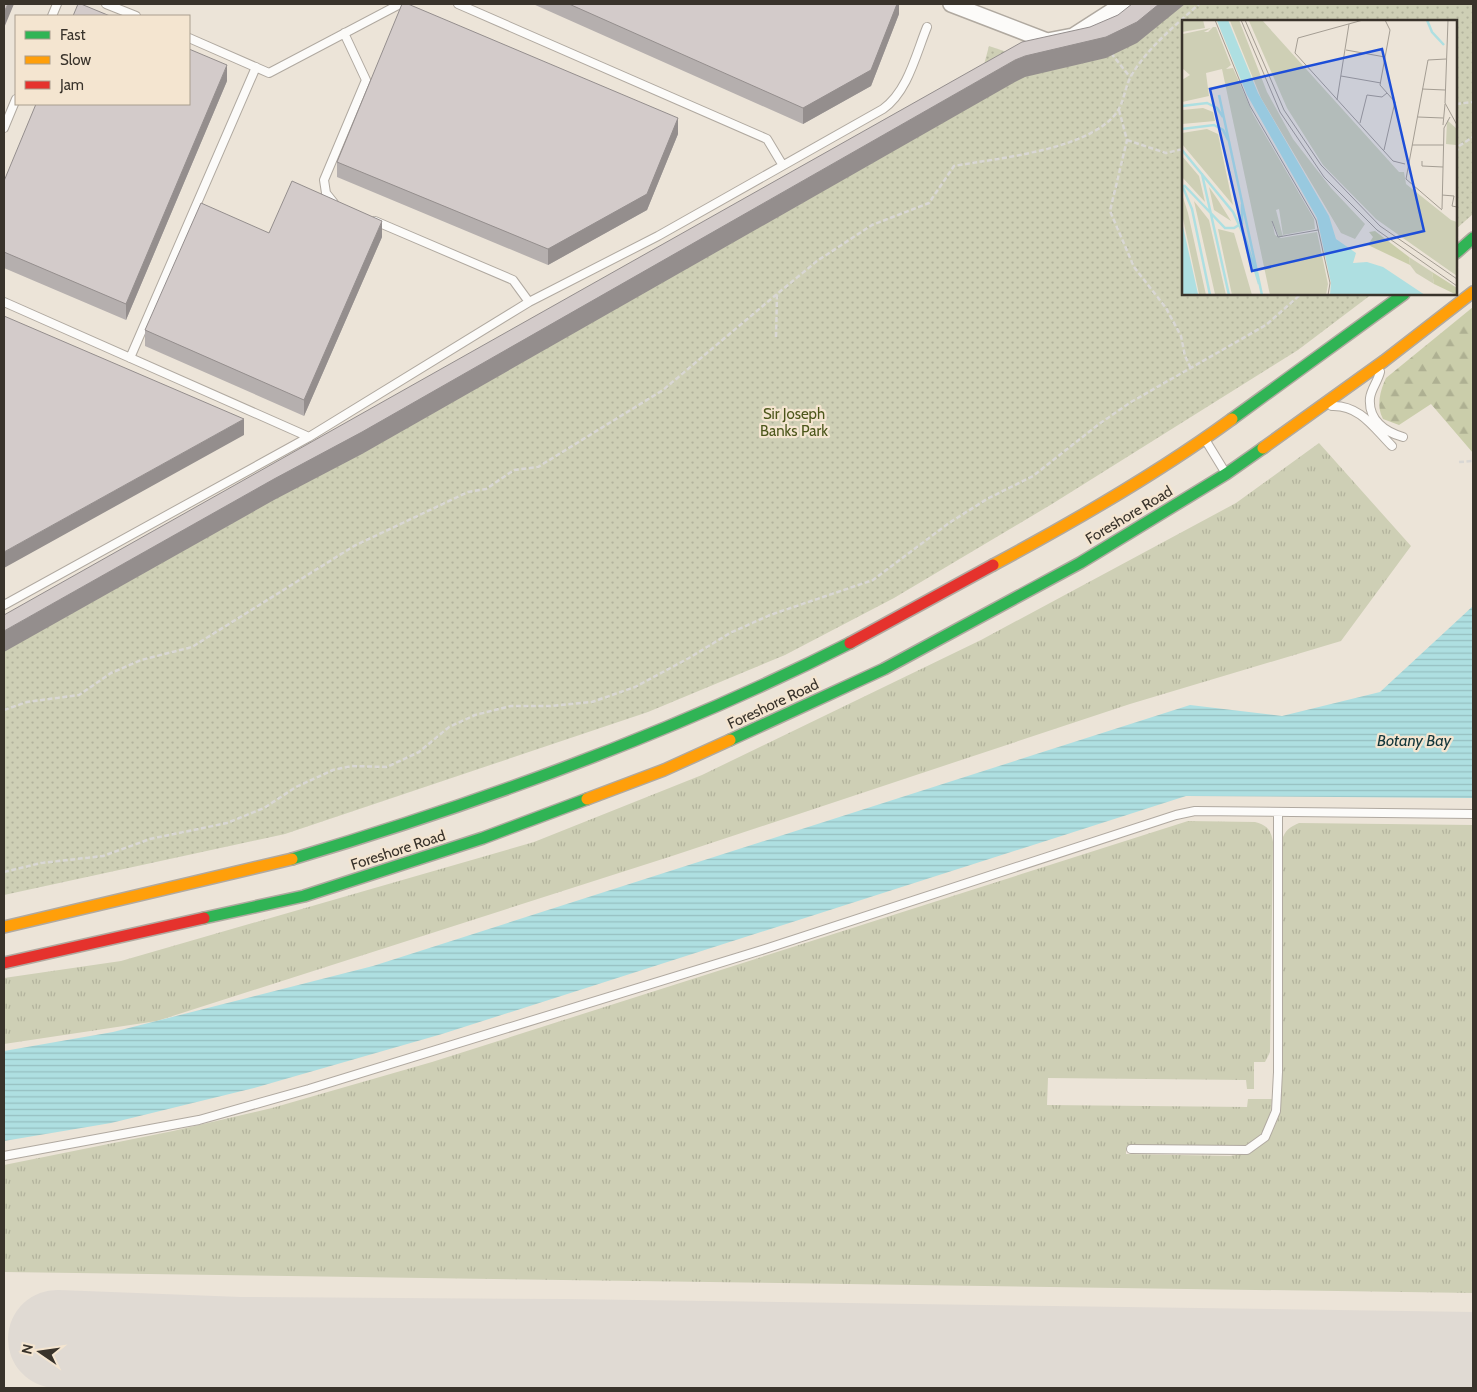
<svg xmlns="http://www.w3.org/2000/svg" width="1477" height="1392" font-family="Cabin,sans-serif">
<defs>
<pattern id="grass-tufts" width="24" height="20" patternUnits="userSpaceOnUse" patternTransform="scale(1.25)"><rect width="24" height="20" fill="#cecfb5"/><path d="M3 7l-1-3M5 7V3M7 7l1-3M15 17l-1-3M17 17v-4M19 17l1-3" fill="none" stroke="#b2b29c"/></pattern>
<pattern id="forest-firs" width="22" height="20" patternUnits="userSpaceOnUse" patternTransform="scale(1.25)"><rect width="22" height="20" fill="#cacdaa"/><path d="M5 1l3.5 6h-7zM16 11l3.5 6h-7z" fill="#aeb092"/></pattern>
<pattern id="park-dots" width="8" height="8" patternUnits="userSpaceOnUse" patternTransform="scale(1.25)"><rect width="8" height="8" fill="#cecfb5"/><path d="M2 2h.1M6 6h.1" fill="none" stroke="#b2b29c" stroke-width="1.8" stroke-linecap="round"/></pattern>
<pattern id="water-rules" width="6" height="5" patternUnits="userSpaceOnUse" patternTransform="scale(1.25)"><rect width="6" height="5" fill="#aedfe1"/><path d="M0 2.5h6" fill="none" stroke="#96c0c1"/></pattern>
</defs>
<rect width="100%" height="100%" fill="#ece4d8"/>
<!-- grass -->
<path fill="url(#grass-tufts)" d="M1319 443 1411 546 1341 641 1130 704 672 856 157 1021 4 1044V978L121 961 534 842 702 775 981 640 1236 503Z
M1188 821 1255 822C1267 825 1271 830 1273 842L1270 1052 1265 1062H1254V1089H1247L1246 1080 1048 1078 1047 1105 1247 1107 1248 1099H1272C1270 1124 1263 1140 1239 1148L1126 1147V1154L1230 1156C1257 1153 1271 1141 1279 1115L1282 840C1285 830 1290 827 1299 823L1473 825V1293L4 1272V1165L173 1131 272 1108 432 1062Z"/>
<!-- forest -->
<path fill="url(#forest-firs)" d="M1473 307V453L1431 404 1399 425 1383 419C1376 406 1380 391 1386 378Z"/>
<!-- park -->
<path fill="url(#park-dots)" d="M1142 4H1473V214L1456 229V21H1183V294H1372L1298 350 1052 504 894 598 785 655 648 712 285 834 4 895V637L978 87 989 46 1034 61Z"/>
<!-- water -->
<path fill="url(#water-rules)" d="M1473 606V798L1186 796 442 1034 254 1088 111 1123 4 1141V1051L113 1032 373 966 1190 705 1282 716 1380 692Z"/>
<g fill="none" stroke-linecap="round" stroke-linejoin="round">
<!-- taxiway -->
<path stroke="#e0dad3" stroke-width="39" d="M941 1353C992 1354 1053 1344 1090 1388
M141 1388C171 1366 202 1349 239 1346
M318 1388C347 1361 384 1352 423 1348
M1200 1388 1277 1378 1473 1365"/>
<!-- runway -->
<path stroke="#e0dad3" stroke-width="98" d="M57 1339 239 1346 564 1348 1473 1361"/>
<!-- lane casing -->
<g stroke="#b0a9a0" stroke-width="10">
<path id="lane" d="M106 4 136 16
M458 4 767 139 782 164
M52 16 57 4
M189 38 269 73 400 4
M4 128 16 99
M334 203 326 193 324 180 366 80 344 33
M375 221 513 280 529 302
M4 302 309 437
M130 358 256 67
M1380 372C1378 381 1371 389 1370 398 1368 420 1385 432 1403 437
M1332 406C1360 405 1374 428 1392 446
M1206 441 1225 472
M4 605 309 437 529 302 658 236 883 109C908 91 916 54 927 27
M1131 1149 1247 1150 1265 1137 1276 1111 1278 1072V813
M4 1156 199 1120 309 1089 765 949 1176 815 1195 811 1473 814"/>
</g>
<!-- street casing -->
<g stroke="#b0a9a0" stroke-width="18">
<path id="street" d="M951 4 1047 41 1073 36 1123 4"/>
</g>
<!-- fast casing -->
<g stroke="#b0a9a0" stroke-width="14">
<path id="fast" d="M1456 253 1473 238
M1232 419 1404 294
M730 740 884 669 1080 563 1226 474 1263 448
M292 859C483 802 673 733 850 643
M204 918 304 896 483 838 587 799"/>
</g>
<!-- slow casing -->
<g stroke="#b0a9a0" stroke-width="14">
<path id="slow" d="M1263 448 1384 361 1473 292
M993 565C1075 521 1157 474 1232 419
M587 799 664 770 730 740
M4 927 292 859"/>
</g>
<!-- jam casing -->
<g stroke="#b0a9a0" stroke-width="14">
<path id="jam" d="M850 643 993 565
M4 963 204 918"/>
</g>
<!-- path -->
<path stroke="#d9d7d4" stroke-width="2.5" stroke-dasharray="5 2.5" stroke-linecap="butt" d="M1111 53 1130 77
M1456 104 1473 102
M1119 110 1127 140 1110 211 1134 267 1166 308 1181 336 1185 356 1191 369
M1127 140 1166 153 1183 149
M1456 153 1459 146 1473 137
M776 337 777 294 817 261 872 225 929 203 954 166C998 158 1090 150 1117 112 1124 102 1125 87 1131 76 1148 47 1175 26 1199 4
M1459 462 1473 461
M4 710 27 702 79 695 111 673 141 660 192 647 354 546 468 492 486 489 514 470 538 467 663 390 777 294
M4 872 41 863 103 856 150 839 227 823 264 808 296 787 333 770 352 766 387 767 419 752 449 727 475 715 511 706H550L592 702 635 687 689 658 730 633 770 615 873 580 949 523 987 499 1033 476 1099 424 1131 402 1266 325 1301 294"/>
<!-- lane -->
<use href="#lane" stroke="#fcfbf9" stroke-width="8"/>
<!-- street -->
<use href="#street" stroke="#fcfbf9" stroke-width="15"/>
<!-- fast -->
<use href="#fast" stroke="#30b455" stroke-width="11"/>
<!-- slow -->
<use href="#slow" stroke="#ff9f0a" stroke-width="11"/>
<!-- jam -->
<use href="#jam" stroke="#e5322d" stroke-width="11"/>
</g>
<!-- wall -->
<path fill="#b5afae" d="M533 4H899V14L871 86 803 124Z
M227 81 126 320 4 268V181Z
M678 134 647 210 548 265 337 177V162Z
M269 233 382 237 304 416 145 346V330Z"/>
<!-- shaded-wall -->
<path fill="#948e8d" d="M8 4H14L4 28V12Z
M897 4H899V14L871 86 803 124V108Z
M1159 4H1185L1137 43 1106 58 1025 77 1015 82 362 454 274 500 4 652V631L1015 60 1025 56Z
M227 65V81L126 320V304Z
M678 118V134L647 210 548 265V249Z
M382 221V237L304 416V400Z
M244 419V435L4 568V552Z"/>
<!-- building -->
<path fill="#d3cbca" stroke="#948e8d" d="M4 4H8L4 12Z
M78 4H81L110 16H73Z
M402 4H408L678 118 647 194 548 249 337 162Z
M569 4H897L871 70 803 108Z
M1132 4H1159L1137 22 1106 37 1025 56 1015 60 362 432 274 479 4 631V615L1022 42 1090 27 1118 15Z
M189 49 227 65 126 304 4 252V181L36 104H189Z
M292 181 382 221 304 400 145 330 201 203 269 233Z
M4 316 244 419 4 552Z"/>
<g text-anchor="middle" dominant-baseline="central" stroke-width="4.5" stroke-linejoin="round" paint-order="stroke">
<!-- park labels -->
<g font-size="15" fill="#4d571b" stroke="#f4e5d0">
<text x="794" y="414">Sir Joseph<tspan x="794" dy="17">Banks Park</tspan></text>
</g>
<!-- street labels -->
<g font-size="15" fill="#39332b" stroke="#f4e5d0">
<text transform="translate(1129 515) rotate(-31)">Foreshore Road</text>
<text transform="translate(773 704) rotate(-25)">Foreshore Road</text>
<text transform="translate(398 850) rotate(-18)">Foreshore Road</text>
</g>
<!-- water labels -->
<g font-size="16" font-style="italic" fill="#12363a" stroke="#f4e5d0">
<text x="1414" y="740">Botany Bay</text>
</g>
</g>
<!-- overview -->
<g transform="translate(1182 20)">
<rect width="275" height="275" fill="#ece4d8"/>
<path d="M21 0 23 8 0 12V0ZM57 0 85 72 111 119 149 168 183 204 173 219 159 213 79 78 48 1ZM31 7H34L49 45 44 49 51 48 71 94 132 199 133 209 101 215 97 189 94 190 101 217H97L90 201 93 215 99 218 135 212 146 264 144 275H88L40 49 24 53 27 76 0 82V60L8 55 0 48 1 14 29 8 22 12H26ZM21 88 31 92 33 101 0 104V90ZM25 109 36 114 51 185 0 124V113ZM0 136 17 156 23 182 0 157ZM27 167 36 180 49 201 32 190ZM0 174 6 193 24 275 17 274 0 194ZM12 181 27 200 44 275 33 274ZM36 209 52 213 70 275H50ZM227 237 250 252 252 264 234 253 228 245Z" fill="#cecfb5"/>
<path d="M193 211 227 237 228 245 186 225 191 217 187 212ZM250 252 275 268V275L252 264Z" fill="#cacdaa"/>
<path d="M80 0 217 152H222L224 164 269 200 275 202V256L194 199 141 145 105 88 67 1ZM265 100 275 109 274 125 264 124Z" fill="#cecfb5"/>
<path d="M46 0 76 73 147 196 154 219 174 233 171 243 185 242 201 247 243 275H148L149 263 135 198 65 75 35 1ZM0 202 16 274V275H0Z" fill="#aedfe1"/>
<path fill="none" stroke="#aedfe1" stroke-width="2.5" d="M245 0 250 12 262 25M37 75 80 275M0 86 25 83 35 88 41 97M0 109 32 105 41 110 46 120M0 130 51 192 64 220 77 264M20 154 47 275M0 165 10 189 28 275M2 165 43 208H52L60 203V184"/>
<path fill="none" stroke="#a49d93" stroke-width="1" d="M33 0 68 86 134 200 148 263 146 275M59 0 98 92 142 157 195 210 275 266M63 0 102 90 139 145 198 206 275 259M181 0 116 18 113 33 211 141 223 144M266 0 263 83 275 105M164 30 203 37M159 56 199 63M240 69 263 70M155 80 167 4M236 97 261 98M178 103 185 75 200 77 205 73M261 105 263 84M230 125H262M202 130 213 82 198 65 208 10 203 0M240 141V146L261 147M260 175 272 176 270 186 275 187M260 189 262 108 268 97M260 190 224 159 246 40 264 39M90 201 96 217 136 210"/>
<path fill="#1d4ed8" fill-opacity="0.15" stroke="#1d4ed8" stroke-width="2.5" d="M200 29 242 211 70 251 28 69Z"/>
<rect width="275" height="275" fill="none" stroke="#39332b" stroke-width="2.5"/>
</g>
<!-- border -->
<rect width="1477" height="1392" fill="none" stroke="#39332b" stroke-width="10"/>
<!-- legend -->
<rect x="15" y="15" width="175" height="90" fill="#f4e5d0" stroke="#a99e8e"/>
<rect x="25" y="31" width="25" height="8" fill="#30b455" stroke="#a99e8e"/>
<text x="60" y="40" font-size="15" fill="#39332b">Fast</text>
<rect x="25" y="56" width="25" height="8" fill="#ff9f0a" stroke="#a99e8e"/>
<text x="60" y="65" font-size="15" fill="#39332b">Slow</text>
<rect x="25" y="81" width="25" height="8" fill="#e5322d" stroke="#a99e8e"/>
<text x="60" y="90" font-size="15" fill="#39332b">Jam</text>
<!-- north arrow -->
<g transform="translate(40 1352) rotate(283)" stroke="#f4e5d0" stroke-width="4" paint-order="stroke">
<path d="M0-4L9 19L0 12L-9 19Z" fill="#39332b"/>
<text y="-8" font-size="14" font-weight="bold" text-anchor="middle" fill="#39332b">N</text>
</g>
</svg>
